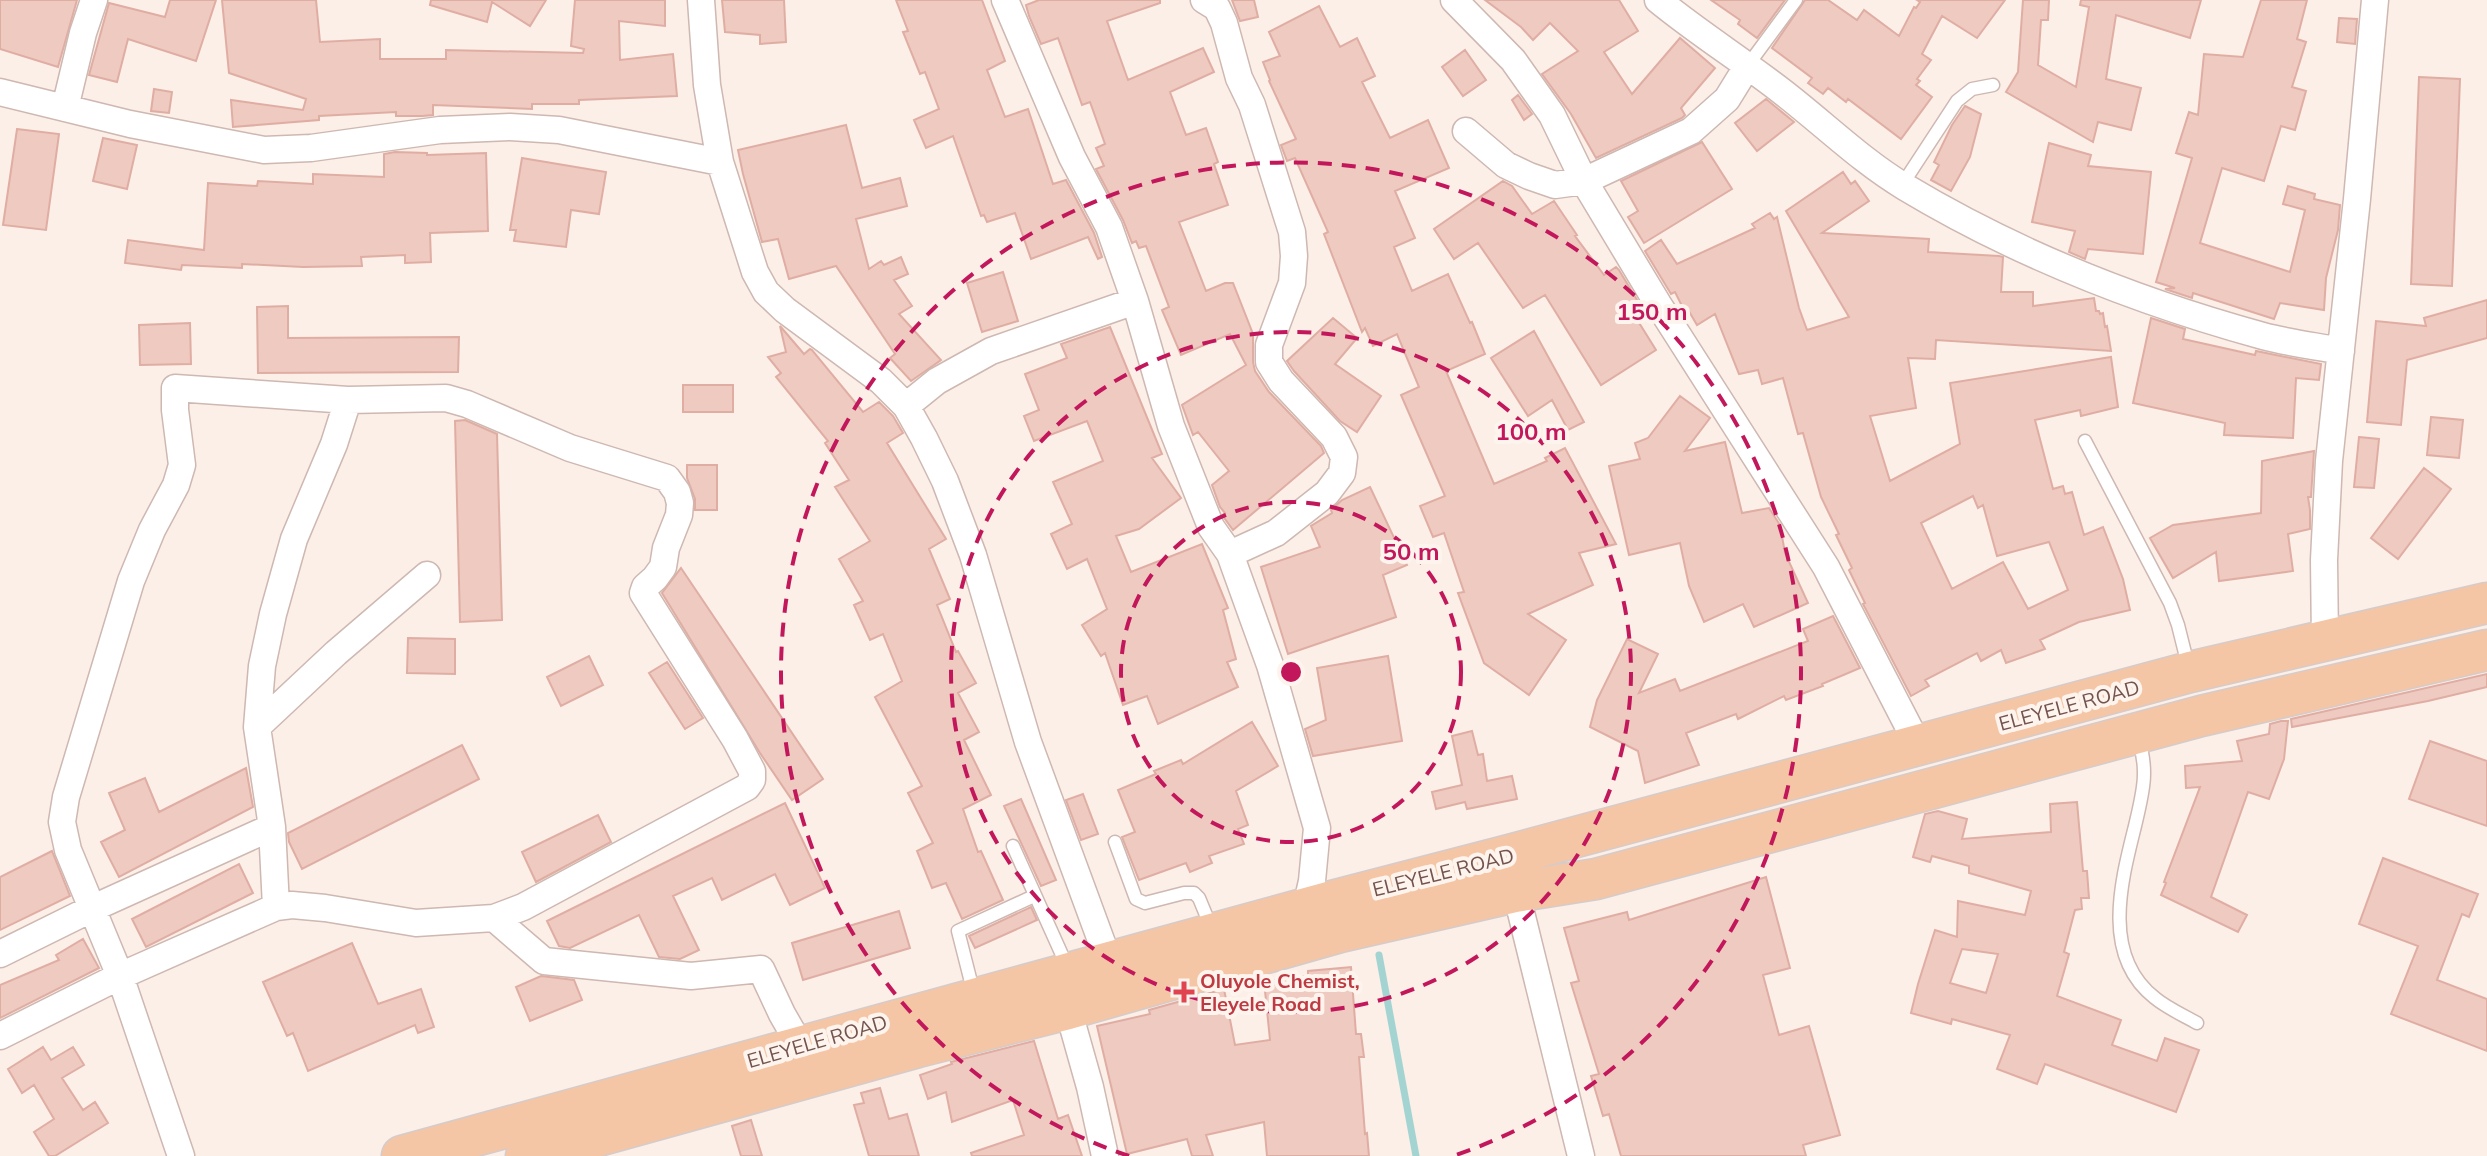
<svg xmlns="http://www.w3.org/2000/svg" width="2487" height="1156" font-family="Mulish,sans-serif">
<rect width="100%" height="100%" fill="#fbefe8"/>
<g fill="none" stroke-linecap="round" stroke-linejoin="round">
<!-- stream -->
<path stroke="#a4d4d2" stroke-width="7" d="M1379 955 1416 1156"/>
</g>
<!-- building -->
<path fill="#efcac1" stroke="#e0ada3" stroke-width="2" fill-rule="evenodd" d="M0 0H77L58 67 0 49Z
M170 0H216L196 61 128 39 117 82 89 75 109 3 165 17Z
M222 0H316L320 42 380 39V59H446V50L583 53 584 49 571 46 575 0H665V26L619 21 620 60 673 54 677 96 579 100V104H532V109L433 105V115L422 116H396V112L319 116V120L233 127 231 100 303 110 306 99 229 73Z
M431 0H546L530 26 492 2 487 22 430 5Z
M722 0H784L786 42 760 44V35L725 32Z
M896 0H982L1005 61 987 70 1005 117 1028 109 1053 184 1066 180 1094 233 1102 257 1098 259 1088 237 1031 259 1015 213 987 222 984 215 981 216 953 136 926 148 914 120 939 109 925 72 920 74 903 32 908 31Z
M1039 0H1160V3L1107 21 1128 80 1203 48 1214 72 1170 92 1186 135 1206 128 1218 162 1214 164 1228 205 1179 222 1206 291 1225 283H1233L1253 334V362L1255 371 1269 392 1321 446 1324 453 1233 530 1225 519 1223 515 1225 513 1220 507 1212 485 1229 471 1198 432 1193 435 1182 405 1246 365 1230 334 1181 355 1162 310 1169 307 1146 246 1139 248 1136 241 1132 243 1123 220 1096 169 1104 166 1096 148 1105 144 1090 102 1082 105 1058 38 1041 44 1029 16 1026 5Z
M1232 0H1254L1258 17 1240 21Z
M1485 0H1619L1638 31 1604 52 1632 94 1680 38 1715 68 1681 108 1685 115 1682 118 1596 158 1571 114 1542 74 1578 51 1550 23 1533 40 1521 27Z
M1711 0H1785L1757 38 1738 24 1740 20Z
M1805 0H1828L1857 20 1864 10 1899 36 1914 7 1916 8 1920 2 1917 0H2005L1977 38 1942 16 1922 54 1931 60 1917 79 1920 81 1916 85 1932 97 1901 139 1848 99 1846 102 1828 88 1823 94 1808 83 1812 78 1772 48Z
M2023 0H2049L2048 20H2041L2038 65 2076 87 2089 7 2080 5 2081 0H2201L2190 38 2116 15 2106 79 2141 88 2131 130 2098 122 2093 142 2006 92 2018 72Z
M2261 0H2307L2297 39 2306 42 2292 87 2306 91 2295 130 2281 126 2264 181 2222 168 2200 243 2290 272 2305 210 2283 204 2288 186 2315 194 2314 199 2340 205 2338 230 2326 278 2324 310 2280 303 2274 319 2193 293 2192 298 2165 289 2175 288 2156 282 2192 158 2176 153 2189 112 2198 115 2204 54 2243 57Z
M1319 6 1340 47 1357 38 1375 76 1362 82 1390 138 1428 120 1449 168 1395 191 1415 238 1394 247 1412 291 1448 274 1470 323 1472 322 1485 354 1446 371 1494 484 1547 461 1545 458 1565 448 1616 544 1579 553 1593 585 1528 614 1566 640 1529 695 1484 663 1458 593 1464 592 1444 533 1433 537 1420 506 1445 496 1401 395 1419 387 1397 334 1373 346 1365 328 1362 332 1324 234 1328 232 1295 158 1287 161 1281 145 1296 139 1269 81 1270 80 1263 62 1280 56 1269 32Z
M2339 18 2357 19 2355 44 2337 42Z
M1465 50 1486 80 1463 96 1442 67Z
M2419 77 2460 79 2452 286 2411 284Z
M154 89 172 92 169 113 151 111Z
M1518 95 1532 114 1524 120 1512 100Z
M1766 99 1794 122 1757 151 1735 123Z
M1965 106 1981 114 1970 157 1951 191 1931 180 1939 165 1934 162 1952 125Z
M846 125 862 188 900 178 907 206 856 219 869 269 881 261 884 265 901 257 908 274 894 280 912 306 899 314 941 360 911 381 890 358 895 354 836 266 789 279 778 239 762 242 743 174 738 150Z
M17 129 59 134 46 230 3 225Z
M103 138 137 145 127 189 93 181Z
M1702 142 1732 189 1644 243 1628 217 1638 211 1621 181Z
M2049 143 2091 155 2088 166 2151 172 2143 254 2088 249 2085 259 2069 252 2075 231 2032 222Z
M395 152 427 153V155L486 153 488 231 430 233 431 262 405 263V255L361 257 362 266 303 267 242 264V268L182 265 181 270 125 263 128 240 204 250 208 183 257 186 258 181 313 184V174L384 177V154Z
M522 158 606 172 599 214 571 210 566 247 514 241 516 230H510Z
M1843 172 1851 184 1855 181 1869 201 1822 233 1929 239 1928 252 1999 256 2003 257 2001 292H2033V306L2094 298 2096 311H2099L2100 314 2103 313 2105 327 2107 326 2111 351 1936 340 1935 359 1908 358 1916 408 1870 416 1890 481 1960 444 1950 383 2111 357 2118 407 2081 416 2080 410 2035 420 2053 489 2063 486 2065 494 2072 492 2084 535 2103 527 2123 579 2130 610 2079 622 2040 640 2045 649 2006 663 2001 650 1981 661 1977 653 1925 680 1929 686 1911 696 1863 604 1865 603 1849 570 1852 568 1836 535 1839 534 1821 497 1803 433 1798 434 1783 378 1762 384 1758 370 1739 374 1715 314 1697 325 1687 308 1684 310 1675 292 1671 294 1645 251 1661 240 1677 264 1755 228 1752 224 1770 213 1774 219 1777 217 1799 308 1807 330 1849 317 1786 211ZM1973 496 1978 508 1983 505 1997 556 2049 542 2068 590 2028 609 2003 562 1952 589 1921 523Z
M1503 181 1512 186 1532 214 1554 201 1577 235 1575 236 1604 275 1616 267 1619 270 1637 300 1628 305 1656 350 1601 385 1545 295 1523 308 1478 243 1454 259 1434 229Z
M1003 272 1018 321 982 332 967 283Z
M2487 300V338L2407 360 2401 425 2367 422 2376 321 2426 326 2424 318Z
M288 306V338L459 337 458 372 258 373 257 307Z
M1333 318 1357 338 1335 364 1381 396 1357 432 1340 421 1294 371 1287 361Z
M2151 318 2185 329 2183 339 2255 355 2256 351 2321 364 2319 380 2296 378 2293 438 2224 435 2225 423 2133 403Z
M190 323 191 364 140 365 139 325Z
M780 326 804 354 810 349 812 350 863 412 879 402 893 416 903 433 887 443 946 539 929 549 950 599 937 605 956 652 958 651 976 683 958 693 979 732 964 740 991 795 963 809 978 852 981 851 1003 900 962 919 946 883 932 888 917 851 933 843 908 793 922 786 875 697 902 681 883 634 870 640 854 605 863 601 839 559 870 541 835 487 849 480 825 443 828 441 776 377 781 373 768 357 786 352Z
M1110 327 1162 454 1152 458 1181 498 1139 529 1116 536 1131 572 1202 544 1228 608 1223 610 1236 659 1227 662 1238 687 1158 724 1147 696 1123 705 1105 653 1101 656 1082 625 1107 609 1087 559 1067 569 1051 534 1072 524 1053 482 1103 461 1087 421 1034 441 1024 416 1039 410 1025 374 1067 358 1061 344Z
M1534 331 1584 422 1568 430 1552 400 1528 416 1491 358Z
M683 385H733V412H683Z
M1680 396 1710 418 1685 451 1725 442 1742 513 1769 508 1780 525 1785 553 1808 603 1754 627 1743 604 1704 622 1689 586 1680 543 1629 555 1609 466 1640 459 1635 443 1648 438Z
M2431 417 2463 420 2459 458 2427 455Z
M465 420 497 434 502 620 460 622 455 421Z
M2359 437 2379 439 2374 488 2354 487Z
M2314 451 2311 497H2308L2310 510V529L2288 534 2293 571 2219 581 2216 552 2173 578 2150 538 2173 525 2261 513 2262 461Z
M687 465H717V510H695V499L687 478Z
M2424 468 2451 489 2398 559 2371 538Z
M1370 487 1407 565 1383 575 1396 617 1288 654 1261 567 1320 547 1311 526 1332 513 1331 510 1342 500Z
M681 568 823 779 792 800 760 753 662 593Z
M1833 616 1860 668 1822 684 1823 686 1786 700 1784 696 1738 719 1736 714 1686 733 1699 765 1645 783 1638 751 1590 727 1597 700 1627 639 1658 654 1639 693 1675 679 1680 691 1808 641 1803 629Z
M408 638 455 639V674L407 673Z
M589 656 603 685 561 706 547 677Z
M1388 656 1402 741 1313 756 1305 729 1326 720 1317 668Z
M667 662 703 718 685 729 649 673Z
M2487 674V687L2428 701 2292 727 2291 719Z
M2281 721H2288L2284 759 2269 799 2248 792 2211 897 2247 915 2238 932 2161 895 2166 883 2164 882 2200 787 2186 788 2185 766 2242 761 2237 741 2269 734 2270 724Z
M1252 722 1278 766 1236 791 1248 825 1238 829 1244 844 1209 856 1212 863 1190 872 1186 863 1139 880 1122 837 1135 832 1118 790 1156 774 1154 771 1181 760 1183 764Z
M1472 731 1478 755 1483 754 1487 781 1512 776 1517 799 1467 809 1465 802 1436 809 1432 792 1462 785 1452 736Z
M2430 741 2487 761V826L2409 799Z
M462 745 479 779 302 869 289 842 288 833Z
M246 768 253 807 119 877 101 842 125 830 109 793 145 778 159 812Z
M1083 794 1098 834 1081 840 1066 800Z
M1021 799 1056 880 1041 886 1004 806Z
M2077 802 2083 871H2087L2089 898H2081L2082 909 2075 910 2064 952 2069 954 2057 996 2121 1020 2112 1045 2157 1061 2165 1038 2199 1050 2176 1112 2045 1064 2037 1084 1997 1069 2010 1035 1952 1019 1951 1024 1911 1013 1918 984 1935 930 1957 937 1958 901 2025 915 2031 891 1969 873V866L1932 856 1930 862 1913 857 1925 814 1938 811 1967 819 1962 839 2051 832 2050 804ZM1962 949 1998 954 1986 993 1950 983Z
M785 803 825 888 790 905 775 874 722 900 712 878 673 896 699 950 680 959 659 957 639 915 570 948 559 946 547 921Z
M598 815 611 842 536 882 522 852Z
M52 851 70 896 0 930V877Z
M2383 858 2478 894 2469 917 2462 914 2437 980 2487 999V1051L2391 1014 2418 946 2359 924Z
M239 864 253 893 146 947 132 919Z
M1766 877 1790 968 1763 975 1779 1035 1809 1026 1840 1135 1803 1145 1806 1156H1621L1609 1114 1603 1116 1591 1076 1599 1074 1571 983 1579 981 1564 928 1627 912 1629 920Z
M1031 907 1037 920 975 948 969 936Z
M899 911 910 948 803 980 792 943Z
M83 939 99 968 0 1018V985L59 960 56 955Z
M352 943 378 1004 421 989 434 1027 418 1033 415 1025 308 1071 293 1033 287 1036 263 982Z
M1351 967 1356 1034H1361L1364 1057H1359L1365 1134 1367 1133 1369 1156H1267L1264 1122 1206 1135 1213 1156H1192L1187 1139 1127 1154 1097 1026 1150 1014 1149 1010 1224 989 1235 1045 1270 1040 1264 981 1308 976V971Z
M541 976 574 980 582 1000 530 1021 516 987Z
M1034 1041 1058 1119 1068 1115 1082 1156H972L971 1153 1024 1135 1013 1100 952 1122 946 1092 928 1099 920 1075 952 1064 951 1062Z
M43 1047 51 1060 73 1047 84 1065 62 1078 83 1110 95 1102 108 1123 55 1156H49L34 1132 54 1119 34 1085 22 1093 8 1069Z
M880 1088 889 1119 907 1114 919 1156H869L854 1105 864 1103 861 1093Z
M751 1120 762 1156H741L732 1126Z"/>
<g fill="none" stroke-linecap="round" stroke-linejoin="round">
<!-- lane casing -->
<g stroke="#ceb8b1" stroke-width="15">
<path id="lane" d="M1748 65 1796 0
M1902 185 1957 101 1972 89 1993 85
M2085 441 2170 603 2178 625 2188 665
M2138 737C2149 771 2143 792 2135 826 2121 882 2101 956 2155 998 2167 1008 2183 1015 2197 1023
M1115 842 1136 899 1145 903 1184 893H1194L1199 898 1211 927
M1013 846 1067 966
M974 994 958 931 1034 896"/>
</g>
<!-- street casing -->
<g stroke="#ceb8b1" stroke-width="29">
<path id="street" d="M701 0 707 85 720 162 755 272 766 292 785 310 881 381 906 406 924 438 945 481 973 555 1028 742 1109 962
M1005 0 1072 157 1109 227 1135 301 1171 426 1211 527 1230 554 1270 665 1317 828 1312 881 1306 908
M1204 0 1217 8 1224 23 1239 78 1252 105 1292 232 1294 256 1292 283 1269 345V362L1281 381 1334 437 1344 457 1342 473 1327 493 1276 533 1230 554
M1454 0 1513 60 1552 115 1584 181 1658 304 1826 567 1918 745
M1658 0C1697 32 1740 59 1780 90 1822 122 1860 160 1905 187 2015 253 2139 302 2263 336 2289 343 2315 346 2341 351
M0 92 130 124 264 150 311 148 440 130 510 127 559 130 720 162
M65 108 83 33 94 0
M1466 131 1506 165 1529 176 1555 185 1584 181 1691 131 1727 99 1748 65
M906 406 937 381 991 351 1135 301
M2325 642 2324 560 2329 461 2357 199 2375 0
M257 727 336 653 427 575
M1513 880 1581 1156
M276 907 272 827 257 727 262 666 273 614 294 539 334 444 348 400
M494 918 544 961 691 976 761 969 782 1014 801 1047
M0 954 91 909 272 827
M1068 1009 1090 1087 1105 1156
M0 1036 120 976 276 907 292 905 325 908 416 923 494 918 523 907 747 787 752 780V771L735 739 643 593 645 587 655 578 663 567 666 548 679 515 680 503 677 492 667 478 570 448 467 404 446 398 348 400 175 388V410L182 465 176 485 152 530 131 581 66 797 62 822 68 850 120 976 181 1156"/>
</g>
<!-- primary casing -->
<g stroke="#d5cbca" stroke-width="43">
<path id="primary" d="M402 1156 1332 901 1509 855 2190 672 2487 603
M526 1156 918 1047 1068 1009 1340 932 1515 892 1596 879 2201 716 2487 650"/>
</g>
<!-- lane -->
<use href="#lane" stroke="#fff" stroke-width="12"/>
<!-- street -->
<use href="#street" stroke="#fff" stroke-width="26"/>
<!-- primary -->
<use href="#primary" stroke="#f5c6a5" stroke-width="40"/>
</g>
<!-- distance rings -->
<g fill="none" stroke="#c2185b" stroke-width="4" stroke-dasharray="14 10">
<circle cx="1291" cy="672" r="170"/>
<circle cx="1291" cy="672" r="340"/>
<path d="M1129 1156A510 510 0 1 1 1453 1156"/>
</g>
<!-- markers -->
<path fill="#e0444e" stroke="#fef4ee" stroke-width="3" d="M1180 980h8v8h8v8h-8v8h-8v-8h-8v-8h8z"/>
<g text-anchor="middle" dominant-baseline="central" stroke-width="8" stroke-linejoin="round" paint-order="stroke">
<!-- street labels -->
<g font-size="20" fill="#73534d" stroke="#fef4ee">
<text transform="translate(2069 705) rotate(-15)">ELEYELE ROAD</text>
<text transform="translate(1443 872) rotate(-14)">ELEYELE ROAD</text>
<text transform="translate(817 1041) rotate(-16)">ELEYELE ROAD</text>
</g>
<!-- health labels -->
<g font-size="20" font-weight="bold" fill="#be3a42" stroke="#fef4ee" text-anchor="start">
<text x="1200" y="980">Oluyole Chemist,<tspan x="1200" dy="23">Eleyele Road</tspan></text>
</g>
</g>
<circle cx="1291" cy="672" r="12" fill="#c2185b" stroke="#fef4ee" stroke-width="4"/>
<g font-size="24" text-anchor="middle" font-weight="bold" fill="#c2185b" stroke="#fef4ee" stroke-width="8" stroke-linejoin="round" paint-order="stroke">
<text x="1652" y="320">150 m</text>
<text x="1531" y="440">100 m</text>
<text x="1411" y="560">50 m</text>
</g>
</svg>
